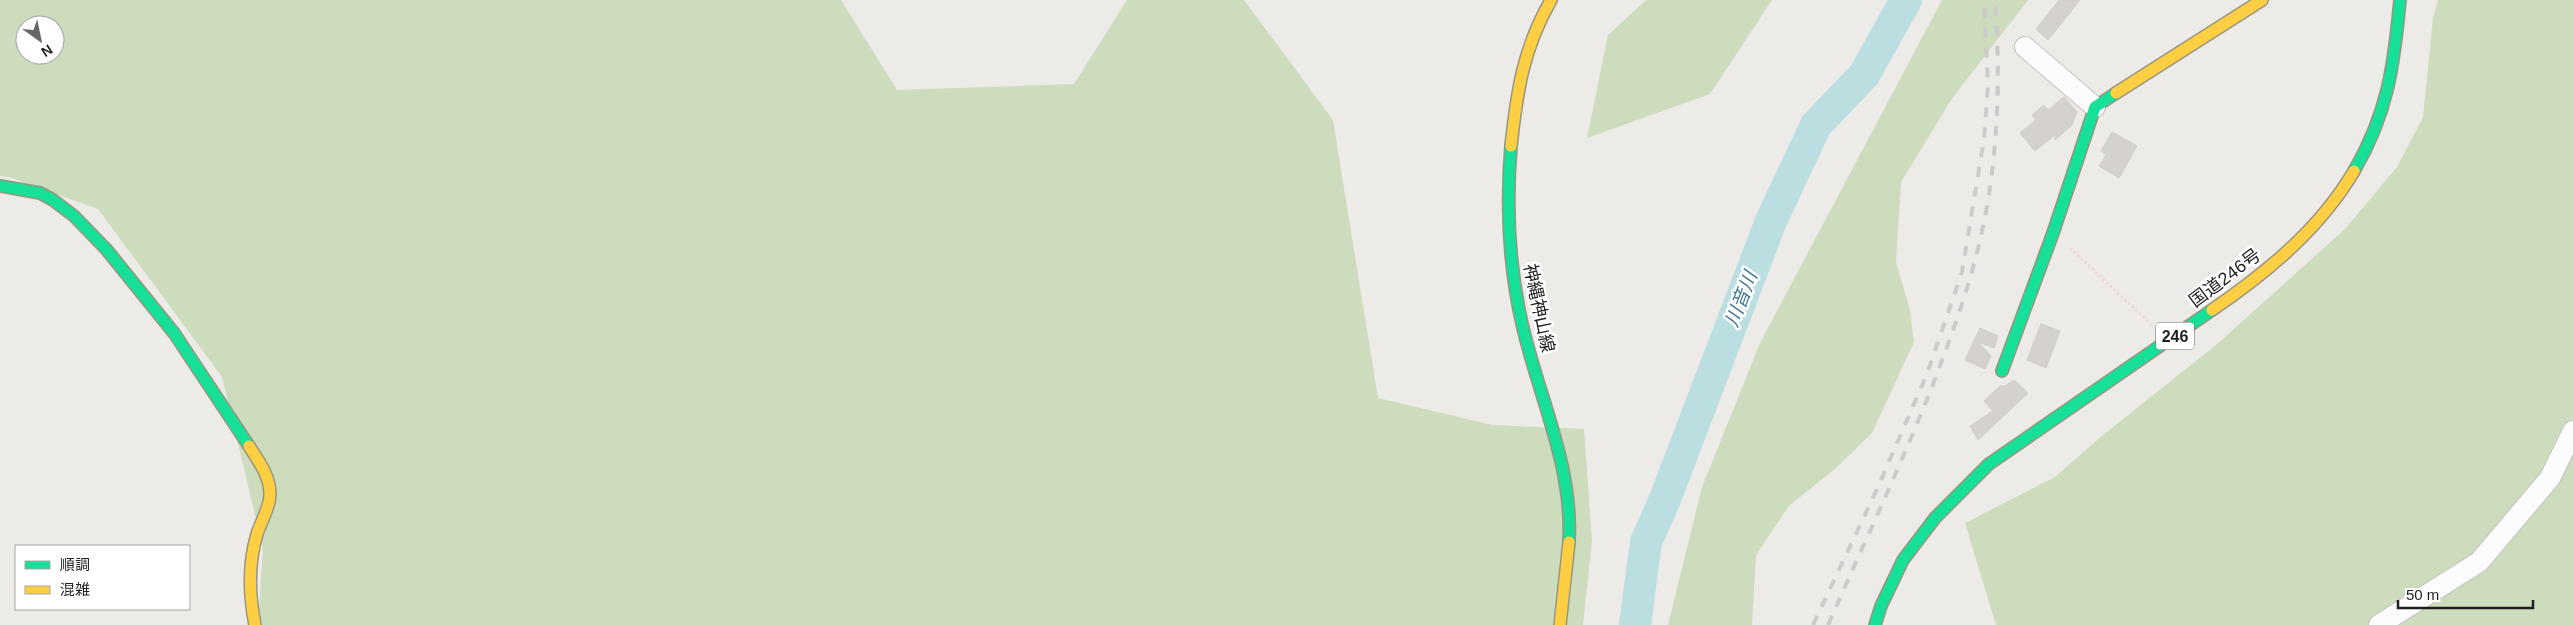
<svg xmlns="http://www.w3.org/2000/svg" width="2573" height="625" font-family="Arial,'Noto Sans JP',sans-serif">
<rect width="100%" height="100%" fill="#edebe8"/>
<!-- forest -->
<path fill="#ccdcbd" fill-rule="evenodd" d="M0 0H841L897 90 1074 84 1127 0H1244L1333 120 1378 398 1492 425 1584 429 1592 540 1583 625H258L263 548 222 377 98 209 9 177 0 176ZM25 25H55V55H25Z
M1646 0H1772L1710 94 1587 138 1608 35Z
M1942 0H2028L1951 100 1901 182 1896 262 1910 310 1914 342 1872 433 1836 468 1789 506 1756 555 1752 625H1668L1702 487 1760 343Z
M2438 0H2573V625H1996L1965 523 2055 477 2103 435 2216 345 2345 229 2397 167 2423 117 2433 18Z"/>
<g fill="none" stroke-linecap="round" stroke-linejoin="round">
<!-- river -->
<path stroke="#bbdee0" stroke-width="32" d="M1635 625 1646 542 1665 499 1771 221 1816 125 1864 75 1906 0"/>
</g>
<!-- building -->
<path fill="#d4d1cf" stroke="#d0ccc9" d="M2059 0H2080L2048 40 2036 29Z
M2064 97 2077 112 2072 125 2055 140 2056 134 2035 151 2020 133 2036 120 2032 115 2044 105 2048 110Z
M2112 132 2137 146 2119 178 2099 166 2106 155 2101 151Z
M2041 324 2060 331 2046 368 2027 360Z
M1980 328 1998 336 1994 348 1978 342 1991 356 1985 369 1965 360Z
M2014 380 2028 393 1978 440 1970 426 1993 411 1984 401 2000 386H2005Z"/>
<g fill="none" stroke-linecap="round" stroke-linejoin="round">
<!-- street casing -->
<g stroke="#c3c2c0" stroke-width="22">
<path id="street" d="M2025 47 2095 107
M2379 625 2479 562 2550 478 2573 431"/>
</g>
<!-- fast casing -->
<g stroke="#989680" stroke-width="14">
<path id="fast" d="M1511 146C1506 206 1509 269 1523 328 1540 400 1573 466 1569 542
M2354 171C2388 113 2394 65 2400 0
M0 186 40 193 53 200 74 216 106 249 174 333 249 446
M2002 371 2053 233 2095 107 2116 93
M1875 625 1881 606 1903 560 1935 518 1989 464 2212 310"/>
</g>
<!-- slow casing -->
<g stroke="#989680" stroke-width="14">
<path id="slow" d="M2116 93 2262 0
M1511 146C1517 91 1523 49 1551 0
M2212 310C2266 273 2320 229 2354 171
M249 446C258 460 270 476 270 494 270 508 261 521 257 534 248 564 249 595 255 625
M1560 625 1569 542"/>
</g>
<!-- path -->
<path stroke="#eadada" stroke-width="3" stroke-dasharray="2.5 2.5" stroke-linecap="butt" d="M2070 248 2153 326"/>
<!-- street -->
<use href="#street" stroke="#fcfcfc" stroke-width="20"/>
<!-- fast -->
<use href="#fast" stroke="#16e098" stroke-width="11"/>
<!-- slow -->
<use href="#slow" stroke="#ffcf43" stroke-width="11"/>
<!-- rail -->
<path stroke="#cbcbca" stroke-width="4" stroke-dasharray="10 10" stroke-linecap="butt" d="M1813 625 1878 487 1927 374 1962 272 1984 139 1988 86 1984 0
M1828 625C1878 511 1934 398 1970 278 1997 189 2002 92 1995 0"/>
</g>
<g text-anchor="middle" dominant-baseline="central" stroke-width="5" stroke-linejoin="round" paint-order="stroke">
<!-- shield labels -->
<rect fill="#fff" stroke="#626262" stroke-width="1" x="2156" y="322.5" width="38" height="27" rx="4"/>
<g font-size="16" font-weight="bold" fill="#1f1f1f">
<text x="2175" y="336">246</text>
</g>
<!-- street labels -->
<g font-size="18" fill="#1f1f1f" stroke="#fff">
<text transform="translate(2225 278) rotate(-37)">国道246号</text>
<text transform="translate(1539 308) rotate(78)">神縄神山線</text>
</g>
<!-- water labels -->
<g font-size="19" font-style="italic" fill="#437996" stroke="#fff">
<text transform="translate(1741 299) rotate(-69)">川音川</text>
</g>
</g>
<!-- legend -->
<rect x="15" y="545" width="175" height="65" fill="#ffffff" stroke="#a5a5a5"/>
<rect x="25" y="561" width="25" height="8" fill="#16e098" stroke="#a5a5a5"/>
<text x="60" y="570" font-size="15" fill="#1f1f1f">順調</text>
<rect x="25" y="586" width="25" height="8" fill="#ffcf43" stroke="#a5a5a5"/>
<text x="60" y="595" font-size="15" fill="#1f1f1f">混雑</text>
<!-- north arrow -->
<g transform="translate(40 40) rotate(147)"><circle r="24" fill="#ffffff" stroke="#a5a5a5"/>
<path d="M0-4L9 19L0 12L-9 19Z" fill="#676665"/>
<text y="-8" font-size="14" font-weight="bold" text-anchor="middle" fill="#1f1f1f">N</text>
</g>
<!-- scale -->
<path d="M2398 600v8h135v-8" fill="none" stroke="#1f1f1f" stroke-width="2.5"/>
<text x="2406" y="600" font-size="15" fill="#1f1f1f" stroke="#ffffff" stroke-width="4" paint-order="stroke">50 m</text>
</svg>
